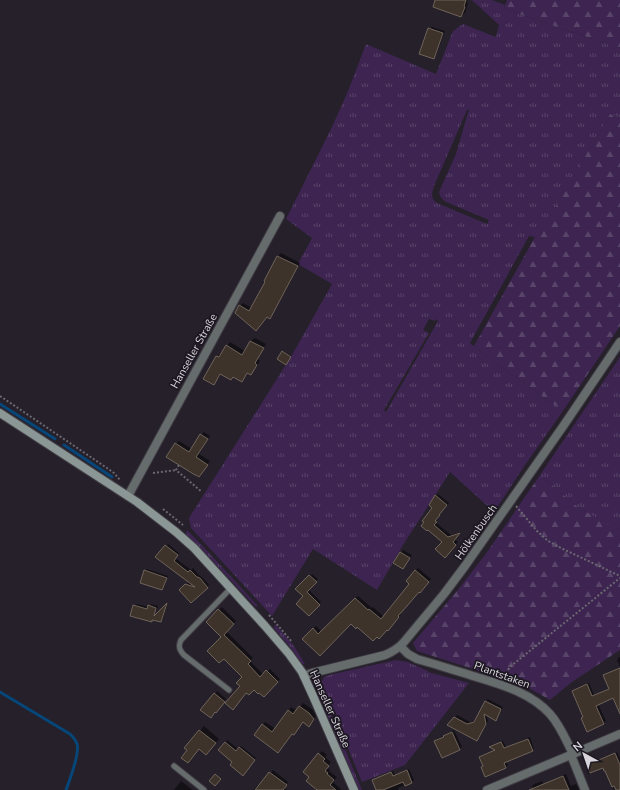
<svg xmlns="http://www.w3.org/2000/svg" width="620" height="790" font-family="'Nunito Sans',sans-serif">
<defs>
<pattern id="grass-tufts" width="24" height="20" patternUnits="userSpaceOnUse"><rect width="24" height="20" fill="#3d2451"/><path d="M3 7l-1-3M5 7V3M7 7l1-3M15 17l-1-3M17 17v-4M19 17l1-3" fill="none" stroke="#584369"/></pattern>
<pattern id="forest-firs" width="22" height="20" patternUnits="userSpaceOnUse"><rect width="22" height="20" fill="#3d2451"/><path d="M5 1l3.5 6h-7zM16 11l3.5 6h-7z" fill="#584369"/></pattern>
</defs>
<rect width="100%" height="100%" fill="#25202a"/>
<!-- grass -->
<path fill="url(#grass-tufts)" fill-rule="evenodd" d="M471 0H492L505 5 504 9 620 48V118L610 114 538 238 529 236 470 343 511 374 563 411 525 465 494 512 450 472 403 545 377 590 313 549 272 616 191 528 189 518 292 355 332 284 298 264 312 238 286 219 332 127 348 91 366 44 436 74 453 31 463 24 496 37 499 25 473 1ZM469 109 456 154 439 192C440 197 442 199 446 202L489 220 487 224 437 203C430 198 432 193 434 186L467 110ZM429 319 435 321 436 319 438 321 386 412 384 410 429 333 423 330Z
M620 357V528L617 531 578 507 540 475Z
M187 530 199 542 258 606 256 607 204 552 186 534Z
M275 624 294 646 305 664H303L300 661 291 648 274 628Z
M396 660 408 662 428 671V672L469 683 405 765 362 782 321 683 324 677 329 675Z
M317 686 321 691 333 720 362 790H359L317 691Z"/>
<!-- forest -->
<path fill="url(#forest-firs)" d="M507 0H620V48L504 9Z
M610 114 620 118V326L563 411 511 374 474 346 535 237H538Z
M540 475 578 507 617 530 620 528V650L572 682 550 700 529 688 514 682 417 651 413 643 457 591 485 555Z"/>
<!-- shadow -->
<path fill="#0007" d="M437 0H468L467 2 468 3 465 13 461 16Z
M432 27 445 31 436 55 433 58 429 29Z
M281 253 300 263 273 314 270 317 268 316 259 326 240 306 243 303 252 308 266 281H265L278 256Z
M255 338 266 344 258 359 260 361 254 370 251 374 248 372 245 377 242 381 234 376 221 374 217 380 214 384 217 357 221 353 222 354 227 346 230 342 245 351 251 341Z
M283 351 291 356 286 363 282 352Z
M204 432 210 436 199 454 210 461 202 472 176 444 179 441 192 449 201 435Z
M438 494 449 503 441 512 437 518 438 519 435 522 451 535 460 532 455 539 458 542 445 556 443 542 428 529 436 496Z
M168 544 179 553 175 558 191 570 193 568 199 575 203 578 209 585 191 602 181 590 189 582 157 557Z
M403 550 412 555 403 568 395 563Z
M418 568 431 579 422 589 419 591 400 613 401 614 391 627 357 626 351 622 304 639 316 626 322 632 358 596 372 608 373 607 384 617 411 584 415 571Z
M147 569 168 576 164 587 162 589 145 571Z
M312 574 318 579 308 589 321 602 309 615 304 596 296 588Z
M136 604 149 607 151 604 158 606 154 617 167 604 163 619 161 621 153 619 151 621 134 606Z
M222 607 236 621 226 631 253 658 250 661 264 675 270 669 280 679 264 696 254 689 241 686 244 677 223 637 207 622Z
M619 657H620V667L617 660Z
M620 668V711L613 697 598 704 606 721 604 723 588 730 584 716 573 691 575 689 589 683 594 695 610 688 605 675 607 673Z
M217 691 226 699 218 709 215 694Z
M488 699 503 707 497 717 486 714 488 721 479 738 477 740 455 717 457 715 470 722 476 720 486 701Z
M303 703 313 710 316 716 312 722 304 721 297 731 294 734 292 733 281 748 262 725 265 722 276 729 291 707 297 711Z
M204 726 219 739 210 750 199 748 188 750 186 748Z
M454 730 462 747 459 749 436 741 438 739Z
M530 737 534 749 532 751 506 761 508 765 506 767 485 775 484 765 480 757 482 755 496 750 491 747 503 741 506 747Z
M227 740 238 749 241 746 256 758 245 772 234 761 219 750Z
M322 751 327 755 325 757 331 762 327 767 330 770 329 771 337 777 333 782 341 789 340 790H318L310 777 319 754Z
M617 752 620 759V787L614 790 606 769 603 766 588 765 590 763Z
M409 769 414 780 412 782 398 788 399 790H377L373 781 375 779 393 771 395 775Z
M273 770 288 782 284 788 287 790H253L259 784 262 783Z
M566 774 571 786 576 784 579 790H530L533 789 532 786 534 784 542 781 543 784Z
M181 781 193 790H174Z"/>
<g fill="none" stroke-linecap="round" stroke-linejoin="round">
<!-- stream -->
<path stroke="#064678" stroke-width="3" d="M0 404 55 439
M64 445 112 477
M0 692 70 734C73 737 76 740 77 744 80 754 70 779 66 790"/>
</g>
<!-- building -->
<path fill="#3d332a" stroke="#6f645a" d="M435 0H466L464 6 465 7 461 17 433 7Z
M428 28 443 33 434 59 419 54Z
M277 256 298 266 270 319 267 317 256 331 235 313 239 305 249 311 265 282 264 281Z
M250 341 264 348 255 363 257 365 251 375 247 373 242 382 233 377 231 380 220 374 214 385 203 379 216 356 219 357 226 345 242 355Z
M282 351 291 357 286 365 277 359Z
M200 434 208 439 196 457 208 465 199 477 196 475H195L166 457 175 443 189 452Z
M435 495 447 505 439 515H440L435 521 437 522 434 525 448 537 460 533 453 542 456 545 445 558 435 549 442 542 428 530 427 531 421 526 424 522 422 521 432 508 429 505Z
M165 545 178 555 174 561 188 572 190 570 197 577 200 578 208 588 191 603 179 590 185 584 195 587 155 557Z
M400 552 410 558 403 569 393 563Z
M144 570 167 578 162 590 140 583Z
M415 570 429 582 420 593 419 592 407 606 398 616 399 617 388 631 387 630 379 639 377 637 373 641 357 627 356 629 351 624 320 656 302 639 313 628 318 634 355 598 368 610 369 609 381 619 409 584 406 581Z
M309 575 317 582 307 592 320 605 309 616 296 604 303 596 295 589Z
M167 603 161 622 152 620V622L130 616 133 605 147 609 148 605 156 608 154 616Z
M218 609 234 624 224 635 251 661 248 664 260 677 266 670 278 682 264 697 259 693 258 694 254 690 249 695 246 693 233 710 225 703 240 686 236 683 242 677 224 659 219 663 207 651 221 637 206 622Z
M620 668V714L613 698 596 706 604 724 587 732 581 718 583 717 572 691 587 684 592 696 609 689 603 675Z
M214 693 225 702 216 713 215 712 211 718 200 710Z
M485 701 501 709 496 721 484 714 486 724 477 741 447 725 454 717 467 724 474 722Z
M299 706 309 713 314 719 309 727 303 722 294 735 292 734 278 753 254 735 262 724 272 732 288 710 293 714Z
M199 730 216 743 206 755 199 749 188 763 181 758 187 750 184 748Z
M452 732 460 750 442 758 434 741 444 737 443 736Z
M528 739 533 751 504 763 506 768 485 777 481 767 483 766 479 757 495 750 489 747 501 742 504 748Z
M225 742 236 751 239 747 255 760 243 776 230 765 232 762 218 750Z
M318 753 325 759 323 761 329 766 325 771 328 773 327 774 334 780 330 785 336 790H317L306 781 309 777 303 772Z
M615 753 620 765V790H616L614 786 612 787 605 771H604L603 768 590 773 587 765Z
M407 770 412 783 405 786 403 782 383 790H376L372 780 391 772 393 776Z
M269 772 287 785 283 790H255Z
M215 774 221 779 215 786 209 781Z
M563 776 569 790H529Z"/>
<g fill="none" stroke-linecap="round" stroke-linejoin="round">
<!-- lane casing -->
<g stroke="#413d46" stroke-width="7">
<path id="lane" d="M229 690 184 655C179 650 178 646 181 640L231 588
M174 766 204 790"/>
</g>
<!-- street casing -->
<g stroke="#413d46" stroke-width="10">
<path id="street" d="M128 496 280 216
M400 646 408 654 417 659C435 664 453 670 470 675 498 684 529 691 550 714 560 725 566 740 573 754L620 734
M304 676 312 673 385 655C392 652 399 648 404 642L444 594 465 566 564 425 620 342
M571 755 585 790
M487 790 573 754"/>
</g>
<!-- secondary casing -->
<g stroke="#413d46" stroke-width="10">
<path id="secondary" d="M0 413 137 502 176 532 194 548 265 626 289 654 302 672 313 696 354 790"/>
</g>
<!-- path -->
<path stroke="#6b676f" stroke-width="2" stroke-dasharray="2 2" stroke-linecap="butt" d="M0 396 107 468 114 473 120 480
M179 465 176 470 202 492
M153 473 176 470
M516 506 537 531 548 541 561 548 620 576
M163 509 183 525
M269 615 292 642
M503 676 511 666 620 578"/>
<!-- lane -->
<use href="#lane" stroke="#656c6b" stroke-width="5"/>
<!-- street -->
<use href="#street" stroke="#656c6b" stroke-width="8"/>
<!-- secondary -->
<use href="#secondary" stroke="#8b9794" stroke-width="8"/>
</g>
<g text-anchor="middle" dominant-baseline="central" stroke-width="3.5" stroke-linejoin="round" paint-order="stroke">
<!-- street labels -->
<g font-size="11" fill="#d7d4db" stroke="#1c1721">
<text transform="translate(194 351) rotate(-61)">Hanseller Straße</text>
<text transform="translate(476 532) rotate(-55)">Hölkenbusch</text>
<text transform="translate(502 675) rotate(20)">Plantstaken</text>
<text transform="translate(330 709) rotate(66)">Hanseller Straße</text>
</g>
</g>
<!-- north arrow -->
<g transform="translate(584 754) rotate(320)" stroke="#1c1721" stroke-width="3" paint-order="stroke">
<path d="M0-3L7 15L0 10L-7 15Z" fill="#d7d4db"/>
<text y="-6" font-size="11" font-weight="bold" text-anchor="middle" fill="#d7d4db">N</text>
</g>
</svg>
